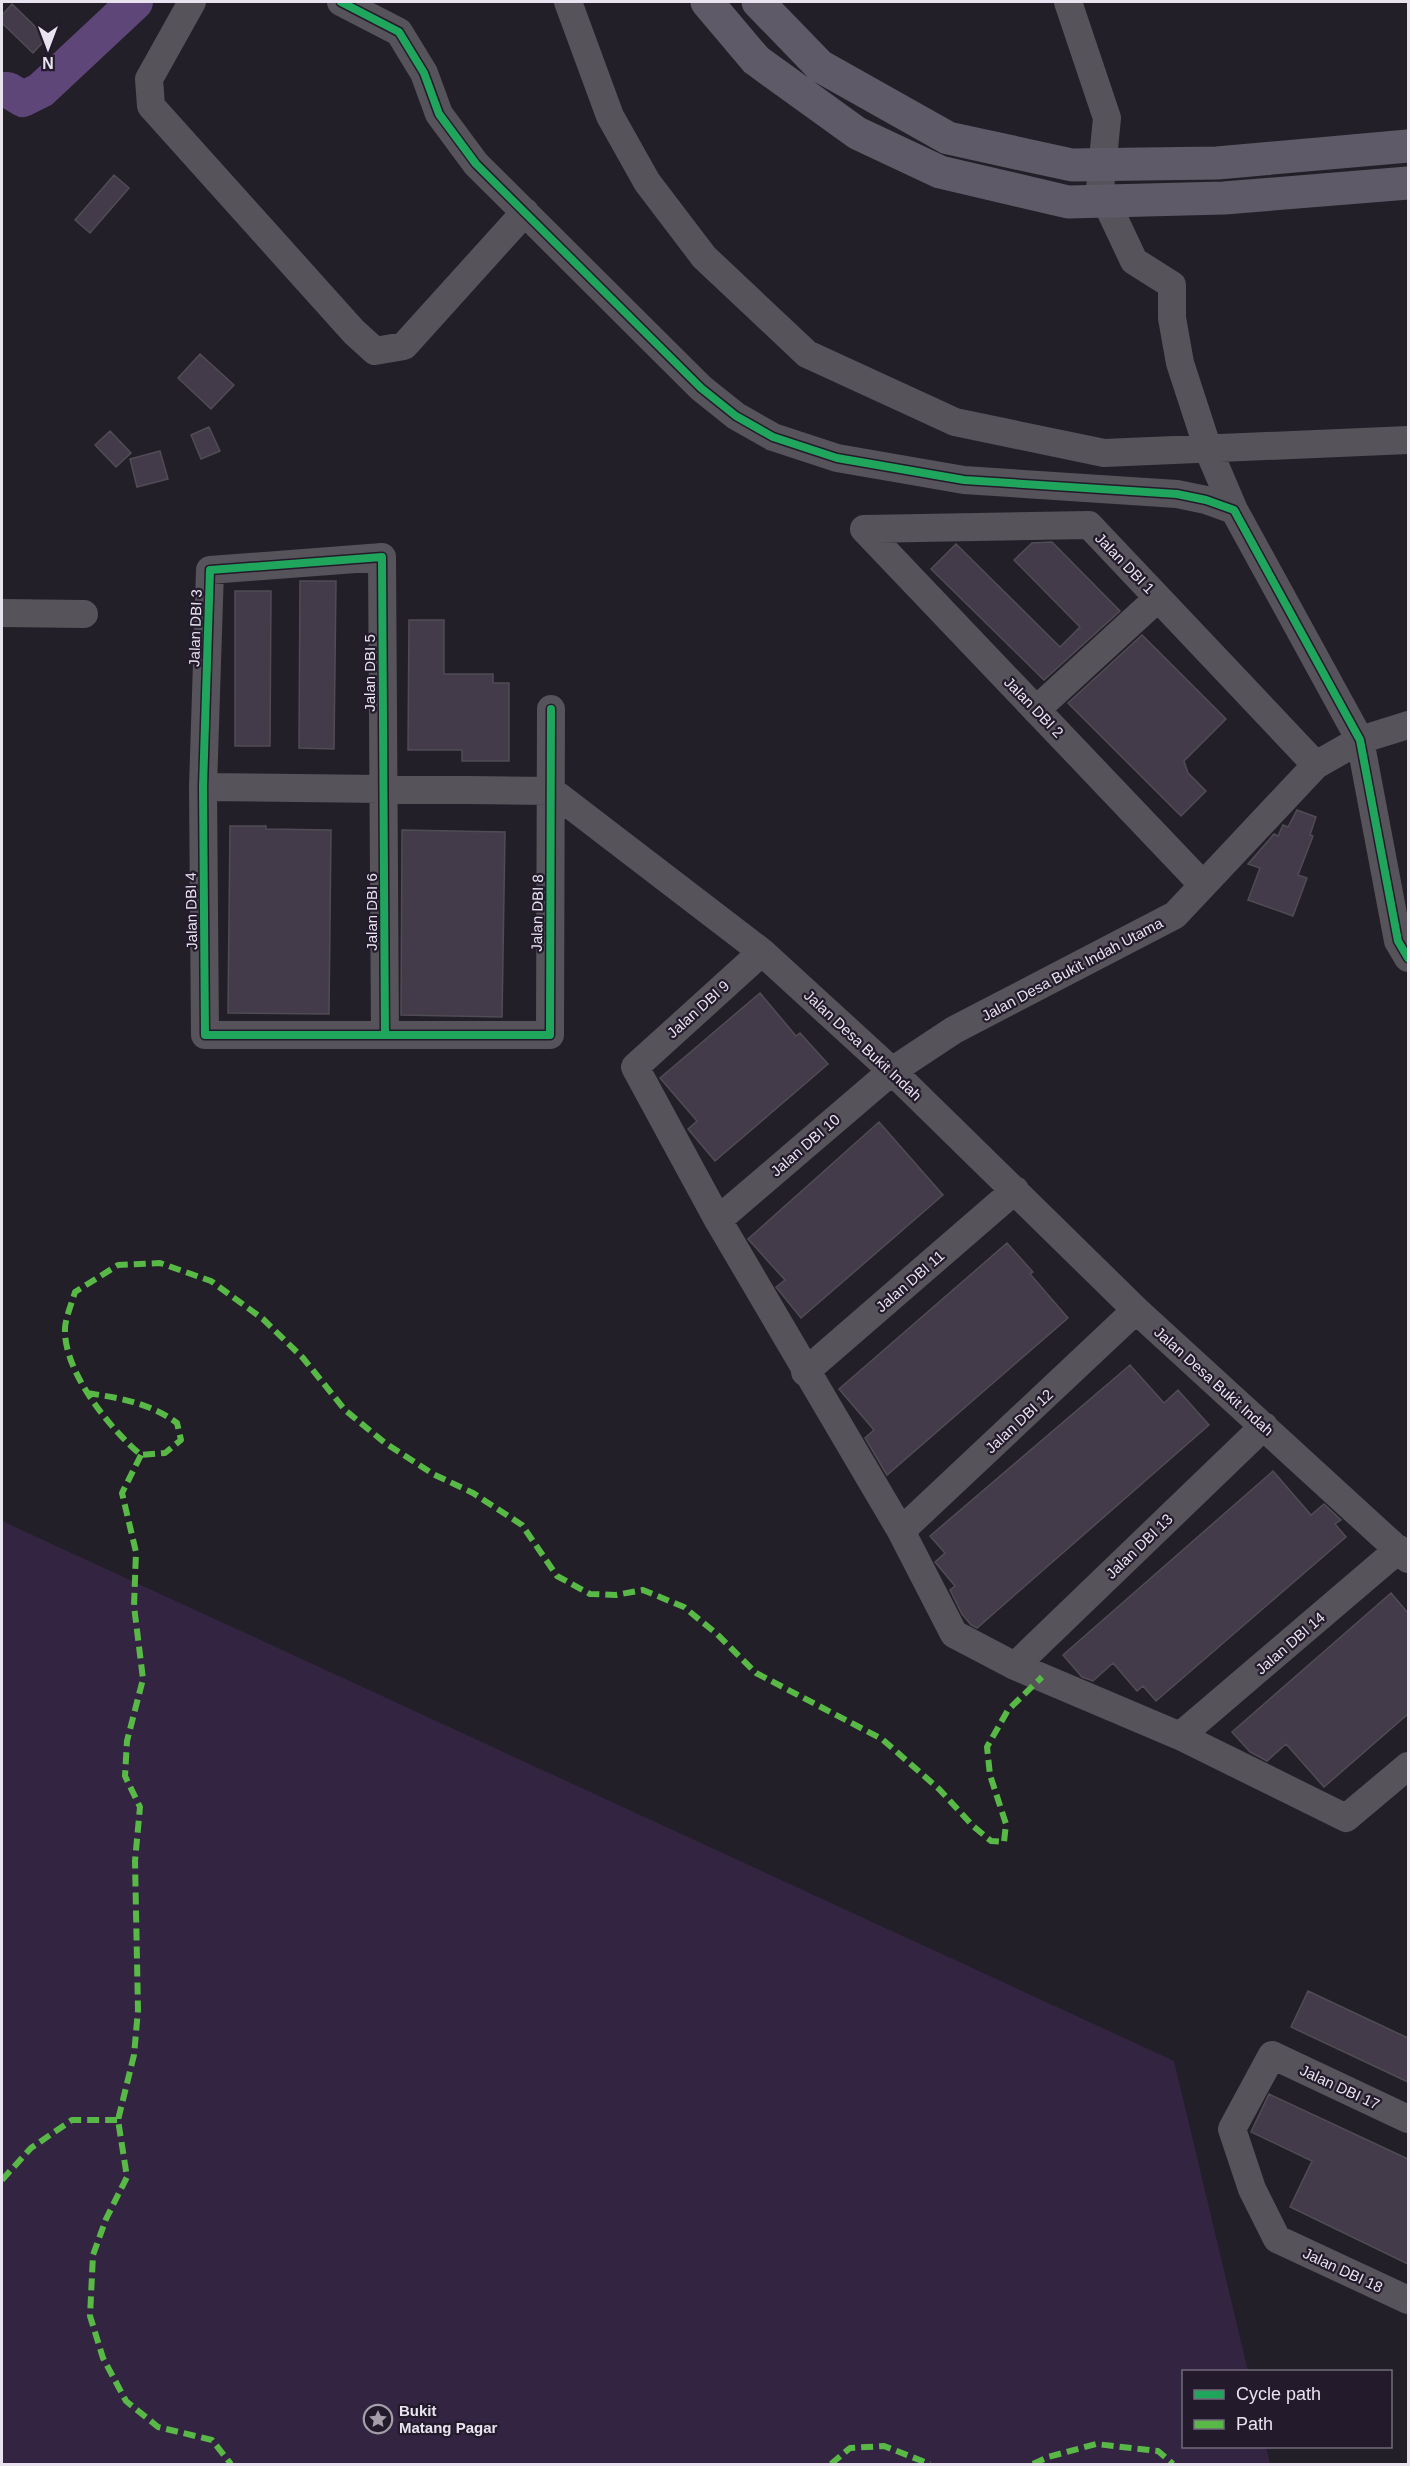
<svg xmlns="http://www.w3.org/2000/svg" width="1410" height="2466" font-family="Arial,sans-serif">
<rect width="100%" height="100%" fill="#231f28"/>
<!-- green -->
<path fill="#332441" d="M2 1521 1174 2061 1248 2371 1184 2372V2446L1266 2447 1270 2464H2Z"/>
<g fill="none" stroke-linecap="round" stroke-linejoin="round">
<!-- river -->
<path stroke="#5f4679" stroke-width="36" d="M2 90H8L23 99 41 90 135 2"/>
</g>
<!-- building -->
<path fill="#433b4a" stroke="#504c54" stroke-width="1.5" d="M12 4 47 38 33 53 2 23V15Z
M114 175 129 188 90 233 75 220Z
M200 354 234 385 211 409 178 378Z
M209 427 220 451 201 459 191 435Z
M110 431 131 453 116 467 95 445Z
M160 451 168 479 137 487 130 459Z
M1052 542 1120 611 1044 680 931 569 956 544 1060 647 1080 627 1014 560 1032 543Z
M300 581H336L334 749 299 748Z
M235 591H271L270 746H235Z
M409 620H444V674H493V683H509V761H462V750H408Z
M1142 635 1226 719 1184 761 1188 773 1206 791 1181 816 1068 703Z
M1297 810 1316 817 1310 835 1313 836 1298 875 1307 878 1293 916 1248 900 1260 868 1248 864 1274 834 1278 836 1283 825 1288 827Z
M230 826H266V829L331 830 329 1014 228 1013Z
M402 830 505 832 502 1017 401 1015Z
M760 993 796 1036 800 1033 828 1064 715 1161 688 1129 697 1121 660 1078Z
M879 1122 943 1195 801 1318 776 1287 785 1280 748 1239Z
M1007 1243 1033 1272 1030 1274 1068 1318 887 1475 865 1438 874 1430 839 1389Z
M1130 1365 1164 1403 1178 1390 1209 1425 977 1628 971 1625 962 1614 950 1590 955 1586 935 1562 945 1553 930 1536Z
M1273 1471 1311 1515 1324 1504 1341 1520 1335 1524 1346 1537 1156 1701 1143 1686 1137 1691 1113 1663 1093 1681 1082 1677 1063 1655Z
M1391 1593 1408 1613V1714L1324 1787 1286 1744 1267 1761 1250 1752 1232 1732Z
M1308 1991 1408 2038V2082L1291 2027Z
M1269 2094 1408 2159V2264L1290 2207 1312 2161 1251 2132Z"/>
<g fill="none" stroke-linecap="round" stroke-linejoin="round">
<!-- minor -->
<path stroke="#56535a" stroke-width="28" d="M192 2 149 79 151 106 354 332 375 351 404 346 525 212
M341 2 399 32 424 73 439 114 476 164 701 388 736 416 773 437 837 458 964 480 1177 494 1206 500 1234 510
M568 2 610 116 647 182 704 257 807 354 955 422 1104 453 1408 440
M1068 2 1107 118 1100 189 1134 261 1172 285V318L1180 363 1208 449 1234 510 1360 740 1398 941 1408 958
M864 529 1089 525 1316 765
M864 529 1203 885
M2 613 84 614
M1036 710 1158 598
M203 787 552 791 762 952 892 1071 1136 1310 1408 1559
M762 952 635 1067 718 1220 901 1531 954 1634 1015 1666 1180 1736 1346 1818 1408 1766
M385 1035 382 557 210 570 203 787 205 1035H550L551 709
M718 1220 892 1071 954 1030 1175 915 1316 765 1360 740 1408 725
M805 1372 1015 1190
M901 1531 1136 1310
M1015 1666 1264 1426
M1180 1736 1399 1549
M1408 2119 1272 2055 1232 2129 1252 2189 1277 2239 1408 2300"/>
<!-- highway -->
<path stroke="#5f5a67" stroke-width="33" d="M707 2 756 60 857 133 940 172 1068 202 1224 198 1408 183
M758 2 820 66 948 138 1072 165 1217 163 1408 146"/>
<!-- quiet -->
<path stroke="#58b947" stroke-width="6" stroke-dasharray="12 6" stroke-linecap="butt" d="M87 1393C120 1398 150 1403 177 1423L181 1440 165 1453 141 1455C110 1429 63 1371 65 1328 66 1316 72 1303 75 1292L118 1265 160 1263 211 1281 263 1319 303 1358 345 1410 385 1443 433 1474 473 1493 522 1525 557 1576 590 1594 616 1595 643 1590 684 1607 717 1634 756 1673 882 1739 939 1789 973 1826 991 1841 1004 1842 1006 1824 990 1775 987 1747 1008 1710 1042 1677
M141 1455 122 1493 136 1552 134 1606 143 1679 127 1741 125 1776 140 1807 135 1861 138 2010 134 2055 118 2120 127 2177 106 2219 93 2255 90 2316 103 2358 126 2401 158 2427 212 2440 231 2464
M2 2180 31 2148 72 2120H118
M831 2464 850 2448 884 2446 930 2464
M1033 2464 1048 2457 1096 2444 1158 2451 1173 2464"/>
<!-- cycleway casing -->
<g stroke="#231b2c" stroke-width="11">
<path id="cycleway" d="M341 2 399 32 424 73 439 114 476 164 701 388 736 416 773 437 837 458 964 480 1177 494 1206 500 1234 510 1360 740 1398 941 1408 958
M385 1035 382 557 210 570 203 787 205 1035H550L551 709"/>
</g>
<!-- cycleway -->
<use href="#cycleway" stroke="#20a55d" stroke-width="8"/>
</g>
<!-- icons -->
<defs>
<g id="sight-ring" transform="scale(1.5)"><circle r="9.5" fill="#231b2c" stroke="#a39ea9" stroke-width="1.5"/><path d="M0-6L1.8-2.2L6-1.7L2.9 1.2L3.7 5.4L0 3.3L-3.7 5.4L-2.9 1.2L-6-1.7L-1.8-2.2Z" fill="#a39ea9"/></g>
</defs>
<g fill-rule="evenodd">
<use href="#sight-ring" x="378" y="2419"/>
</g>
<g text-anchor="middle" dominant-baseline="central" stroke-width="4.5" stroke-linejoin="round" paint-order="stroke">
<!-- street labels -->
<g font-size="15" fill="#e8e3ef" stroke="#231b2c">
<text transform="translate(1125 563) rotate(46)">Jalan DBI 1</text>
<text transform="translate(195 628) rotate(-88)">Jalan DBI 3</text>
<text transform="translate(369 673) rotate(-90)">Jalan DBI 5</text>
<text transform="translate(1034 707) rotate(46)">Jalan DBI 2</text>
<text transform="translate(191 911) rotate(-91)">Jalan DBI 4</text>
<text transform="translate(371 912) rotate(-90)">Jalan DBI 6</text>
<text transform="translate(537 913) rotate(-89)">Jalan DBI 8</text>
<text transform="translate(1072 969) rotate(-28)">Jalan Desa Bukit Indah Utama</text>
<text transform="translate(698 1009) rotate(-42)">Jalan DBI 9</text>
<text transform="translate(863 1045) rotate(43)">Jalan Desa Bukit Indah</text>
<text transform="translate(805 1145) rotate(-41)">Jalan DBI 10</text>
<text transform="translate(910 1281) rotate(-41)">Jalan DBI 11</text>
<text transform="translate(1214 1381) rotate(42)">Jalan Desa Bukit Indah</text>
<text transform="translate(1019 1421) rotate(-43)">Jalan DBI 12</text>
<text transform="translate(1139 1546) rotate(-44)">Jalan DBI 13</text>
<text transform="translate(1290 1643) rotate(-41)">Jalan DBI 14</text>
<text transform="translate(1340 2087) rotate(25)">Jalan DBI 17</text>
<text transform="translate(1343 2270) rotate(25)">Jalan DBI 18</text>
</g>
<!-- poi labels -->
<g font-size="15" font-weight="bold" fill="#e8e3ef" stroke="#231b2c" text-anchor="start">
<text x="399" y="2410">Bukit<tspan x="399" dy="17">Matang Pagar</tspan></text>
</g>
</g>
<!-- border -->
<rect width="1410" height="2466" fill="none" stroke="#e8e3ef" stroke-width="6"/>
<!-- legend -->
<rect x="1182" y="2370" width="210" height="78" fill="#231b2c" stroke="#726b7a" stroke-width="1.5"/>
<rect x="1194" y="2390" width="30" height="9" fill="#20a55d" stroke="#726b7a" stroke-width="1.5"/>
<text x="1236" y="2400" font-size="18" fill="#e8e3ef">Cycle path</text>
<rect x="1194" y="2420" width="30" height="9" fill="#58b947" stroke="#726b7a" stroke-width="1.5"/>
<text x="1236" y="2430" font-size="18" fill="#e8e3ef">Path</text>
<!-- north arrow -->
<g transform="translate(48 48) rotate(180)" stroke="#231b2c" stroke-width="4.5" paint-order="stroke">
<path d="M0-4.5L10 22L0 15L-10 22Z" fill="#e8e3ef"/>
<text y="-9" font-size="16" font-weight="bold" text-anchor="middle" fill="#e8e3ef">N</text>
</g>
</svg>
